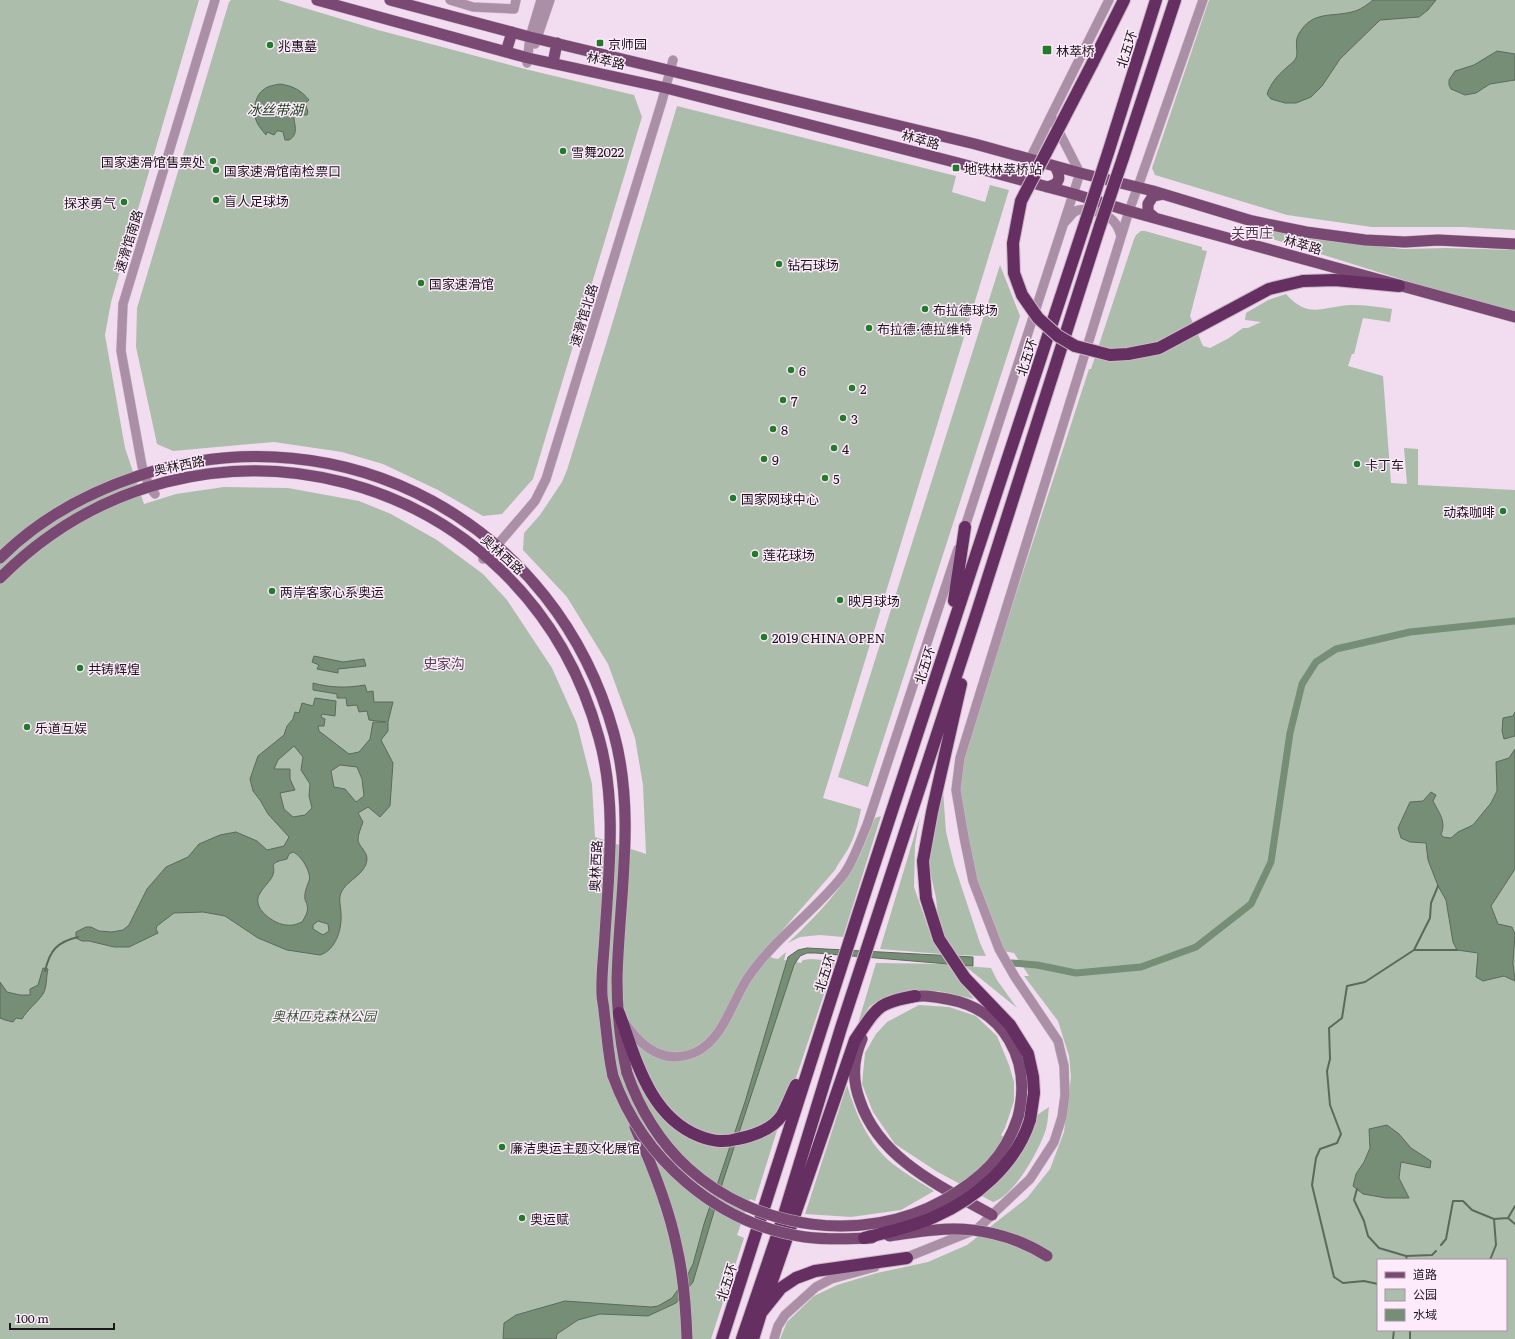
<svg xmlns="http://www.w3.org/2000/svg" width="1515" height="1339" font-family="Literata,'Noto Sans SC',serif">
<rect width="100%" height="100%" fill="#f2dcef"/>
<!-- green -->
<path fill="#adbdac" fill-rule="evenodd" d="M0 0H199L111 302 105 335 125 448 144 504 176 494 224 487 288 488 359 501 391 514 437 540 483 574 507 600 552 668 577 724 592 784 595 837 646 854 643 785 635 738 608 664 567 597 523 550 524 533 540 515 562 482 567 470 610 331 677 106 956 176 952 192 985 202 990 185 1009 190 823 798 861 809C858 824 854 841 845 854 841 860 838 864 835 870L766 949 772 958 778 959 786 952 784 960 801 963 803 960 811 959 835 961 796 1078 785 1097 779 1124 755 1201 750 1199 737 1235 744 1238 711 1339H0Z
M231 0H278L378 30 529 70 634 95 642 117 533 479 502 514 483 516 438 490 383 464 342 452 274 442 173 451 157 444 136 347 137 308 229 2Z
M1209 0H1515V230L1462 227H1372L1287 215 1155 175 1152 168Z
M1231 226 1262 229 1314 239 1403 249 1447 248 1515 250V312L1442 292Z
M1141 231H1145L1202 247V250L1207 251 1190 316 1203 346 1210 348 1229 338 1243 328H1248L1261 322 1245 320 1246 313 1268 300 1286 294C1309 320 1323 306 1352 305 1365 305 1379 307 1392 309L1390 322 1363 318 1354 354H1352L1348 366 1383 376 1391 483 1407 484 1404 448 1418 449V485L1515 490V1339H780L787 1322 814 1296 837 1285 877 1273 928 1262 967 1245 1027 1198 1050 1169 1064 1132 1071 1077 1069 1056 1058 1021 1024 976H1029L1014 953 1003 951 976 880 958 788 963 757 1089 369H1091L1134 239 1136 235ZM1378 1260H1506V1330H1378Z
M1000 265 1020 316 868 787 838 777Z
M943 790 946 832 954 864 980 943 986 956 956 955 939 927 936 898 928 862 934 826Z
M881 816 843 937 820 935 800 937 788 943C815 917 843 889 860 855 865 843 870 831 875 818Z
M920 817 915 845 914 887 932 939 941 954 880 949Z
M876 963 947 964 974 999 938 991H911L881 999 869 1007 857 1027Z
M965 966 991 968 997 980 1017 1008Z
M919 1005 949 1007 976 1016 997 1036 1009 1065 1014 1082V1101L1005 1128 1001 1135 1022 1151 1030 1137 1037 1115 1049 1107C1048 1115 1048 1124 1045 1132 1038 1152 1014 1196 993 1202L936 1171 895 1144 873 1112 862 1084 865 1053 876 1034 887 1022Z
M847 1085C856 1114 868 1144 893 1164 906 1174 920 1182 934 1191L901 1210 851 1217 805 1214Z"/>
<!-- water -->
<path fill="#768e76" stroke="#5c6a5b" fill-rule="evenodd" d="M1373 0H1436L1428 10 1419 17 1380 20 1340 59 1322 86 1311 97 1296 103H1285L1271 99 1267 94C1271 83 1277 76 1285 69 1288 66 1294 62 1296 58 1299 51 1293 41 1300 32 1313 11 1331 17 1352 12 1360 10 1367 5 1373 0Z
M1497 51 1515 54V80L1490 84 1476 93 1465 95 1451 89 1449 85V80L1455 71 1474 65Z
M280 84C293 86 301 90 309 100L305 103 308 112 307 115H302L299 110 294 111C292 122 301 133 289 140H285L283 132 280 131H277L274 135 267 132 266 135C262 130 256 124 255 116 253 108 256 95 263 90 267 86 275 85 280 84Z
M314 656 343 662 364 659 366 666 338 669V673L317 669 319 665 312 662Z
M313 683C331 688 347 688 365 685L367 692 373 691 374 702H393L388 722V731L381 740 393 763 390 806 380 817 368 807 358 813 363 822C361 828 358 834 358 840 359 847 367 851 367 859 366 876 344 880 340 896 339 903 341 907 341 914 342 929 336 950 320 955L287 950 258 938 225 916 203 912 174 913 157 926 156 929 158 933 129 947H114L89 941H82L76 938V932L86 927H91L99 931 112 932 123 930 129 925 147 889 166 867 188 857 199 844 220 835 236 832 257 841 267 850 284 846 289 837 268 814 260 800 253 791 250 779 258 756 284 735 287 726 293 719 295 712 299 713 302 703 313 706 315 698 336 701 335 716 322 714 321 717 325 719 324 726H318L319 731 349 754 359 752 370 739 373 722H386L369 720 367 711 359 712 357 705 347 706 346 698H337V694L313 690ZM294 746 303 757 301 770 310 784 309 796 312 808 305 815 293 817 284 809 280 793 295 790 290 779V769H274L278 760ZM340 765 357 767 362 779 364 796 356 802 345 789 334 787 331 771ZM293 852C301 855 312 873 309 881 307 886 304 893 305 899 305 901 307 903 307 905 309 911 305 917 302 922 297 924 292 926 287 925 275 925 252 909 259 895 262 888 269 883 272 877 278 865 265 864 287 859L289 854ZM318 921 328 924 329 931 323 935 313 929V925Z
M1515 712V736L1504 739 1502 731 1503 718 1513 716Z
M1515 749V869L1491 906 1498 924 1512 927 1515 934 1513 963 1515 981 1504 976 1483 981 1476 977 1478 953 1457 950 1453 942 1446 900 1438 886 1428 860 1426 843 1410 842 1401 838 1398 828 1410 802 1423 801 1431 792 1436 795 1433 801C1438 811 1447 822 1441 834L1443 837 1451 838 1458 832 1473 825 1491 803 1497 791 1496 762 1509 758Z
M807 948 973 957V966L816 953H807L800 956 794 965 724 1178 693 1282 676 1303 648 1316 600 1314 578 1320 557 1334 556 1339H503L504 1323 516 1315 565 1301 651 1307 658 1306 672 1298 686 1278 693 1264 704 1224 745 1102 788 957 798 950Z
M43 968 48 969C46 977 47 988 43 994 37 1003 27 1010 22 1019L16 1018 13 1022 5 1020 0 1018V982L7 992 20 995H30V989L38 985Z
M1387 1125 1399 1134 1411 1148 1431 1161 1430 1168 1401 1162 1399 1178 1409 1198H1386L1363 1194 1353 1186 1356 1174 1364 1162 1370 1148 1369 1129Z"/>
<g fill="none" stroke-linecap="round" stroke-linejoin="round">
<!-- stream -->
<path stroke="#5c6a5b" stroke-width="2" d="M1414 950 1430 918 1431 903 1438 886
M45 971C50 950 57 942 78 937
M1357 1189 1354 1200 1364 1221 1368 1236 1379 1248 1406 1256 1407 1260
M1508 1218 1515 1224
M1441 1245 1446 1239 1453 1201H1463L1472 1210 1494 1219 1508 1218 1515 1206
M1406 1256 1432 1255 1436 1251
M1490 1260 1496 1245 1494 1219
M1378 1284 1364 1281 1343 1283 1334 1277 1312 1185 1316 1158 1320 1149 1337 1143 1341 1134 1330 1105 1327 1071 1330 1059 1329 1028 1342 1018 1347 986 1365 982 1414 950H1457
M1410 1330V1339
M1393 1339 1394 1330"/>
<!-- canal -->
<path stroke="#768e76" stroke-width="7" d="M1012 963 1037 965 1076 973 1141 967 1196 947 1251 904 1271 862 1290 733 1302 684 1316 662 1336 649 1410 632 1515 621"/>
<!-- minor casing -->
<g stroke="#ccb8c9" stroke-width="10">
<path id="minor" d="M450 0 473 7 514 9 516 0
M535 44 550 0
M527 63 530 37 541 0
M1030 159 1051 116
M1065 222C1068 219 1071 215 1074 212 1083 206 1102 212 1110 218 1116 222 1119 229 1121 236
M155 494 149 486 142 466 121 351 123 304 215 0
M963 533 1080 173 1051 116 1109 0
M483 559 487 557 535 501 546 479 662 101 673 60
M625 1023C642 1048 665 1066 696 1052 723 1039 732 1002 747 979 773 939 815 912 844 874 854 860 860 841 867 825L958 549
M900 1260 977 1229 1030 1179 1054 1142 1062 1117 1065 1095 1064 1066 1058 1041 1015 977 999 949 973 881 964 837 956 790 960 758 1129 211 1141 178 1203 0
M774 1339 778 1326 785 1315 816 1287 831 1279 875 1267"/>
</g>
<!-- major casing -->
<g stroke="#ccb8c9" stroke-width="12">
<path id="major" d="M317 0 528 58 666 88 958 163 1074 194 1129 211 1515 317
M390 0 530 37 975 144 1080 173 1153 191 1252 221 1306 232 1365 240 1405 242 1438 240 1515 244
M506 52 512 32
M553 63 557 43
M1047 187C1061 184 1061 177 1055 166
M1155 218 1148 212V204L1153 196 1163 194
M0 558C38 520 87 493 138 476 345 408 557 525 614 734 636 814 619 898 617 979 617 1010 620 1042 627 1073
M0 578C197 381 526 468 599 738 617 802 609 869 605 934 604 954 601 975 602 995 602 1000 604 1006 604 1011 607 1033 608 1055 613 1076
M908 998C920 994 934 997 947 999 1005 1009 1032 1061 1018 1117
M862 1039C853 1059 852 1080 860 1101 880 1160 942 1187 992 1215
M635 1127C652 1165 669 1207 677 1248 684 1278 686 1309 687 1339"/>
</g>
<!-- highway casing -->
<g stroke="#ccb8c9" stroke-width="14">
<path id="highway" d="M1092 64 1124 0
M1108 153 1156 0
M1123 158 1175 0
M1303 281 1335 280 1399 286
M954 601 965 527
M961 684 932 812 923 861 926 898 939 939 965 978 1010 1025 1028 1054 1033 1077 1034 1093 1030 1120
M619 1013C636 1059 649 1116 699 1136 712 1141 723 1143 737 1139 752 1136 773 1129 782 1115 787 1106 791 1095 796 1085
M761 1313 855 1040C877 1008 876 1003 915 996
M722 1339C840 965 963 592 1086 220
M742 1339 783 1218 841 1028 977 612 1100 226
M753 1339 761 1313 781 1288 796 1278 815 1271 907 1258"/>
</g>
<!-- minor -->
<use href="#minor" stroke="#ab8fa7" stroke-width="9"/>
<!-- major -->
<use href="#major" stroke="#794974" stroke-width="11"/>
<!-- highway -->
<use href="#highway" stroke="#662f62" stroke-width="12"/>
<!-- major-bridge casing -->
<g stroke="#ccb8c9" stroke-width="12" stroke-linecap="butt">
<path id="major-bridge" d="M627 1073C639 1108 660 1143 688 1168 756 1230 864 1245 944 1200 981 1179 1005 1157 1018 1117
M613 1076C643 1160 717 1224 805 1237 827 1240 849 1239 872 1238
M889 1236C904 1234 919 1231 935 1230 974 1226 1014 1235 1047 1256"/>
</g>
<!-- highway-bridge casing -->
<g stroke="#ccb8c9" stroke-width="14" stroke-linecap="butt">
<path id="highway-bridge" d="M1092 64 1021 201 1013 243 1014 273 1022 295 1038 318 1058 336 1075 346 1110 355 1128 354 1159 348 1269 289 1303 281
M1086 220 1108 153
M1100 226 1123 158
M864 1238C887 1232 912 1227 934 1217 975 1199 1016 1165 1030 1120"/>
</g>
<!-- major-bridge -->
<use href="#major-bridge" stroke="#794974" stroke-width="11"/>
<!-- highway-bridge -->
<use href="#highway-bridge" stroke="#662f62" stroke-width="12"/>
</g>
<!-- markers -->
<g fill="#217b2a" stroke="#fdeafa" stroke-width="1.5">
<rect x="596" y="39" width="8" height="8" rx="2"/>
<circle cx="270" cy="45" r="4"/>
<rect x="1042" y="45" width="10" height="10" rx="2"/>
<circle cx="563" cy="151" r="4"/>
<circle cx="213" cy="161" r="4"/>
<rect x="952" y="164" width="8" height="8" rx="2"/>
<circle cx="216" cy="170" r="4"/>
<circle cx="216" cy="200" r="4"/>
<circle cx="124" cy="202" r="4"/>
<circle cx="779" cy="264" r="4"/>
<circle cx="421" cy="283" r="4"/>
<circle cx="925" cy="309" r="4"/>
<circle cx="869" cy="328" r="4"/>
<circle cx="791" cy="370" r="4"/>
<circle cx="852" cy="388" r="4"/>
<circle cx="783" cy="400" r="4"/>
<circle cx="843" cy="418" r="4"/>
<circle cx="773" cy="429" r="4"/>
<circle cx="834" cy="448" r="4"/>
<circle cx="764" cy="459" r="4"/>
<circle cx="1357" cy="464" r="4"/>
<circle cx="825" cy="478" r="4"/>
<circle cx="733" cy="498" r="4"/>
<circle cx="1503" cy="511" r="4"/>
<circle cx="755" cy="554" r="4"/>
<circle cx="272" cy="591" r="4"/>
<circle cx="840" cy="600" r="4"/>
<circle cx="764" cy="637" r="4"/>
<circle cx="80" cy="668" r="4"/>
<circle cx="27" cy="727" r="4"/>
<circle cx="502" cy="1147" r="4"/>
<circle cx="522" cy="1218" r="4"/>
</g>
<g text-anchor="middle" dominant-baseline="central" stroke-width="3" stroke-linejoin="round" paint-order="stroke">
<!-- poi labels -->
<g font-size="13" fill="#1e161d" stroke="#fdeafa" text-anchor="start">
<text x="608" y="43">京师园</text>
<text x="278" y="45">兆惠墓</text>
<text x="1056" y="50">林萃桥</text>
<text x="571" y="151">雪舞2022</text>
<text x="205" y="161" text-anchor="end">国家速滑馆售票处</text>
<text x="964" y="168">地铁林萃桥站</text>
<text x="224" y="170">国家速滑馆南检票口</text>
<text x="224" y="200">盲人足球场</text>
<text x="116" y="202" text-anchor="end">探求勇气</text>
<text x="787" y="264">钻石球场</text>
<text x="429" y="283">国家速滑馆</text>
<text x="933" y="309">布拉德球场</text>
<text x="877" y="328">布拉德·德拉维特</text>
<text x="799" y="370">6</text>
<text x="860" y="388">2</text>
<text x="791" y="400">7</text>
<text x="851" y="418">3</text>
<text x="781" y="429">8</text>
<text x="842" y="448">4</text>
<text x="772" y="459">9</text>
<text x="1365" y="464">卡丁车</text>
<text x="833" y="478">5</text>
<text x="741" y="498">国家网球中心</text>
<text x="1495" y="511" text-anchor="end">动森咖啡</text>
<text x="763" y="554">莲花球场</text>
<text x="280" y="591">两岸客家心系奥运</text>
<text x="848" y="600">映月球场</text>
<text x="772" y="637">2019 CHINA OPEN</text>
<text x="88" y="668">共铸辉煌</text>
<text x="35" y="727">乐道互娱</text>
<text x="510" y="1147">廉洁奥运主题文化展馆</text>
<text x="530" y="1218">奥运赋</text>
</g>
<!-- street labels -->
<g font-size="13" fill="#1e161d" stroke="#fdeafa">
<text transform="translate(1126 49) rotate(-72)">北五环</text>
<text transform="translate(606 60) rotate(12)">林萃路</text>
<text transform="translate(921 139) rotate(15)">林萃路</text>
<text transform="translate(128 241) rotate(-73)">速滑馆南路</text>
<text transform="translate(1303 244) rotate(16)">林萃路</text>
<text transform="translate(583 315) rotate(-73)">速滑馆北路</text>
<text transform="translate(1026 357) rotate(-72)">北五环</text>
<text transform="translate(179 465) rotate(-12)">奥林西路</text>
<text transform="translate(503 554) rotate(42)">奥林西路</text>
<text transform="translate(924 665) rotate(-72)">北五环</text>
<text transform="translate(595 866) rotate(-87)">奥林西路</text>
<text transform="translate(824 973) rotate(-72)">北五环</text>
<text transform="translate(726 1282) rotate(-72)">北五环</text>
</g>
<!-- park labels -->
<g font-size="13" font-style="italic" fill="#345a34" stroke="#fdeafa">
<text x="324" y="1015">奥林匹克森林公园</text>
</g>
<!-- water labels -->
<g font-size="14" font-style="italic" fill="#1e431f" stroke="#fdeafa">
<text x="275" y="109">冰丝带湖</text>
</g>
<!-- neighbourhood labels -->
<g font-size="14" fill="#513f4f" stroke="#fdeafa">
<text x="1252" y="232">关西庄</text>
<text x="444" y="663">史家沟</text>
</g>
</g>
<!-- legend -->
<rect x="1377" y="1259" width="130" height="72" fill="#fdeafa" stroke="#a495a2"/>
<rect x="1385" y="1272" width="20" height="6" fill="#794974" stroke="#a495a2"/>
<text x="1413" y="1279" font-size="12" fill="#1e161d">道路</text>
<rect x="1385" y="1289" width="20" height="12" fill="#adbdac" stroke="#a495a2"/>
<text x="1413" y="1299" font-size="12" fill="#1e161d">公园</text>
<rect x="1385" y="1309" width="20" height="12" fill="#768e76" stroke="#a495a2"/>
<text x="1413" y="1319" font-size="12" fill="#1e161d">水域</text>
<!-- scale -->
<path d="M10 1323v6h104v-6" fill="none" stroke="#1e161d" stroke-width="2"/>
<text x="16" y="1323" font-size="12" fill="#1e161d" stroke="#fdeafa" stroke-width="3" paint-order="stroke">100 m</text>
</svg>
